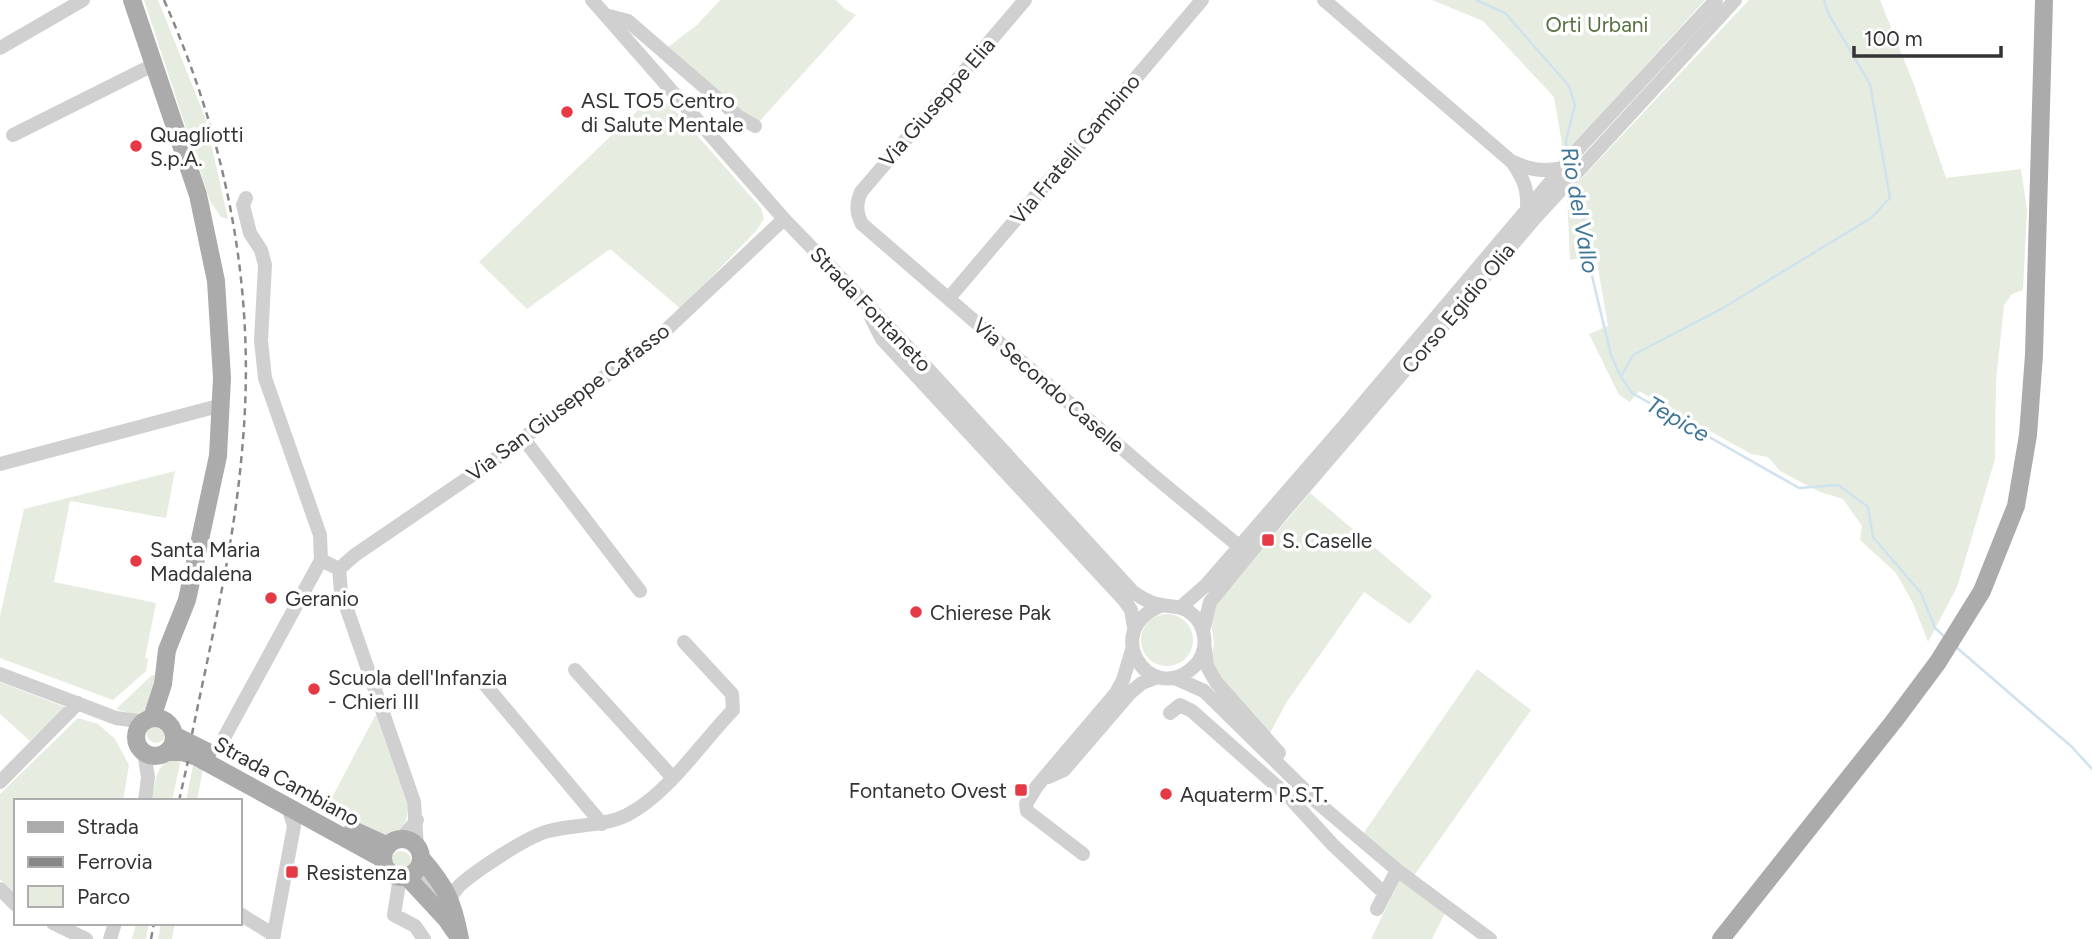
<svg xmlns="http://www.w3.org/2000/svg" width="2092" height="939" font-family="Figtree,sans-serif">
<rect width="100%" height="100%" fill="#fff"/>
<!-- green -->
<path fill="#e6ecdf" d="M144 0H158L205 117 228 219 221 217 210 201Z
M720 0H836L845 9 856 15 758 123 664 50 697 25Z
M1432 0H1705L1564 155 1554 97 1483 21Z
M1749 0H1880L1913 82 1946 178 2021 169 2027 210 2023 290 2012 294 2004 305 1996 381 1995 459 1957 587 1928 642 1913 603 1896 573 1860 540 1862 526 1843 499 1820 492 1780 471 1768 457 1751 454 1639 391 1630 402 1619 395 1589 334 1608 326 1596 256 1570 260 1567 194Z
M658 91 761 208 764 219 756 231 681 309 610 249 527 309 479 262Z
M175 471 166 518 70 501 54 582 156 603 145 658 148 659 146 671 113 700 0 658V616L24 509Z
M1310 493 1432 596 1410 624 1364 592 1286 703 1269 735 1223 683 1211 661 1214 643 1211 622 1214 608 1229 588Z
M1141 640a26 26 0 1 1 52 0a26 26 0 1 1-52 0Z
M1477 669 1531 710 1413 877 1363 834Z
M152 675 157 676 149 708 136 715 116 709Z
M0 682 65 707 30 741 0 714Z
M376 714 407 804C409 822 403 830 387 838L376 835 326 809Z
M78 718 98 724 115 739 129 765 123 801H16V896L0 879V794Z
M147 734a9 9 0 1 1 18 0a9 9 0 1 1-18 0Z
M173 758 181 759 172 801H152C155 784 155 765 173 758Z
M194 760 203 768 197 801H186Z
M391 861a10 10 0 1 1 20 0a10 10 0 1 1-20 0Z
M1401 878 1445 913 1432 939H1371Z
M136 923H149L146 939H132Z
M161 923H175L172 939H158Z"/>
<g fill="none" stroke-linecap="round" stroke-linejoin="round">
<!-- stream -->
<path stroke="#cfe2ee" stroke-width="2.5" d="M1476 0 1505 13 1569 86 1575 105 1566 140 1567 152
M1824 0 1828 13 1870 84 1890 198 1871 218 1723 308 1633 355 1621 377 1632 393 1799 488 1838 485 1868 507 1873 537 1921 593 1935 628 1946 638
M1574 182 1583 203 1586 251 1611 355 1620 375
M1956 647 2072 747 2092 769"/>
<!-- minor -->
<path stroke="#d0d0d0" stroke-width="14" d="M592 0 784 219 905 344 1133 592C1140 597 1148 602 1157 604 1170 608 1181 604 1192 614 1202 622 1206 636 1204 648 1202 657 1197 665 1190 670 1148 703 1101 631 1160 606
M1025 0 861 192C856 204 856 212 862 224L1154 476 1246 552
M1324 0 1512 162C1524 179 1528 189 1527 210
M605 15 628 21 739 117 755 126
M0 48 83 0
M13 135 155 64
M1513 162C1531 170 1543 172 1562 168
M246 198 243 205 250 233 261 250 265 265 261 341 265 378 320 535 321 560 339 569
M949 298 1202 0
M870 315 882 339 1124 600 1131 610 1134 627
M523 438 640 591
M0 464 222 405
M339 569 355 555 497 458 665 331 784 219
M339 569 341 592 414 802 417 847
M1181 607 1206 585 1343 427 1580 147 1716 0
M1203 631 1210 602 1281 515 1536 217 1735 0
M1205 649 1207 666 1216 682 1279 753
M575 670 673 778
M0 674 116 718 144 722
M1175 678 1204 691 1318 803 1397 870 1490 939
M482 681 602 824
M1170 713 1180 705 1192 711 1289 797 1333 845 1385 894
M225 736 321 560
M144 752 148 777 145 801
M1048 777 1064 770 1131 692 1142 683 1158 677
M0 782 78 703
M401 839 417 820
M1083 854 1027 811 1026 804 1037 786 1116 693 1123 680 1132 650
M415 872 440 898 450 900C452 895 455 890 459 886 474 872 529 835 549 831 575 824 602 827 627 815 668 794 701 743 733 710L732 694 684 642
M400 877 394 915 415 926 424 939
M0 889 16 905
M1377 909 1397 870
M240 914 274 935
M53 923 86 939
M110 939 115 923
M273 939 294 826 288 807"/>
<!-- major -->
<path stroke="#ababab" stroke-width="18" d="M132 0 198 195 216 281 222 378 218 456 187 600 167 650 163 684 152 718
M136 737a19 19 0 1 1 38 0a19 19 0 1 1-38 0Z
M174 735 208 752
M167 752H182L197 757 383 859
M353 830 388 846
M383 858a19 19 0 1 1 38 0a19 19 0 1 1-38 0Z
M421 858C446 887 453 901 460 939
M407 877 446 919 455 932
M1721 939 1894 721 1938 662 1982 591 2016 506 2028 435 2034 355 2044 0"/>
<!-- rail -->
<path stroke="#888" stroke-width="2.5" stroke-dasharray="7 5" stroke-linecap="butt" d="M164 0C228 145 257 293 242 451 234 546 211 641 192 734
M179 801 188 761
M151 939 154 923"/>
</g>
<!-- markers -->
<g fill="#e63946" stroke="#fff" stroke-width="2.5">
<circle cx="567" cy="112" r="7"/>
<circle cx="136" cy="146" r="7"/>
<rect x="1261" y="533" width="14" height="14" rx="3.5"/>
<circle cx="136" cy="561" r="7"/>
<circle cx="271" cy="598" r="7"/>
<circle cx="916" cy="612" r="7"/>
<circle cx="314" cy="689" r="7"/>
<rect x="1014" y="783" width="14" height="14" rx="3.5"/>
<circle cx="1166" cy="794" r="7"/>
<rect x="285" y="865" width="14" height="14" rx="3.5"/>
</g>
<g text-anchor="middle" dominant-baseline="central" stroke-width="7" stroke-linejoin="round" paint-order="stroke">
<!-- park labels -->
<g font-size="21" fill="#56703f" stroke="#fff">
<text x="1597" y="24">Orti Urbani</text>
</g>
<!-- poi labels -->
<g font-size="21" fill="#333" stroke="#fff" text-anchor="start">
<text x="581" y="100">ASL TO5 Centro<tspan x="581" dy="24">di Salute Mentale</tspan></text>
<text x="150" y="134">Quagliotti<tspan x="150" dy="24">S.p.A.</tspan></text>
<text x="1282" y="540">S. Caselle</text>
<text x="150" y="549">Santa Maria<tspan x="150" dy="24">Maddalena</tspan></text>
<text x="285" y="598">Geranio</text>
<text x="930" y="612">Chierese Pak</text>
<text x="328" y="677">Scuola dell'Infanzia<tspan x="328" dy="24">- Chieri III</tspan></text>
<text x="1007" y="790" text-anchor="end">Fontaneto Ovest</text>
<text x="1180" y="794">Aquaterm P.S.T.</text>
<text x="306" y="872">Resistenza</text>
</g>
<!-- street labels -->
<g font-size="21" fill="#333" stroke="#fff">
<text transform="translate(937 102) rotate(-49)">Via Giuseppe Elia</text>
<text transform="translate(1075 149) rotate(-50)">Via Fratelli Gambino</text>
<text transform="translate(1458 308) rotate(-50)">Corso Egidio Olia</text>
<text transform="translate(871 309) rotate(46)">Strada Fontaneto</text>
<text transform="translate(1049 385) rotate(41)">Via Secondo Caselle</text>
<text transform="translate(568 402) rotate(-37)">Via San Giuseppe Cafasso</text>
<text transform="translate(287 781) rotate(29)">Strada Cambiano</text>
</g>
<!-- water labels -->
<g font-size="23" font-style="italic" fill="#3f7597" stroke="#fff">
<text transform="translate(1580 210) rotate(80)">Rio del Vallo</text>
<text transform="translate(1678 419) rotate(30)">Tepice</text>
</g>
</g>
<!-- legend -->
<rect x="14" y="799" width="228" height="126" fill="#ffffff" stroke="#adadad" stroke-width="2"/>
<rect x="28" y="822" width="35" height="10" fill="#ababab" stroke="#adadad" stroke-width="2"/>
<text x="77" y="834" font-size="21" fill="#333333">Strada</text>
<rect x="28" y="857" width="35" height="10" fill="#888888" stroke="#adadad" stroke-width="2"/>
<text x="77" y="869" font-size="21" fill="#333333">Ferrovia</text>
<rect x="28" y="886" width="35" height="21" fill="#e6ecdf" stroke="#adadad" stroke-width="2"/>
<text x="77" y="904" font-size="21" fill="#333333">Parco</text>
<!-- scale -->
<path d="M1854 46v10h147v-10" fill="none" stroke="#333333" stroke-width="3.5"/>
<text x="1864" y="46" font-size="21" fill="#333333" stroke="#ffffff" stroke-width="5" paint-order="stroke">100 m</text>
</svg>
